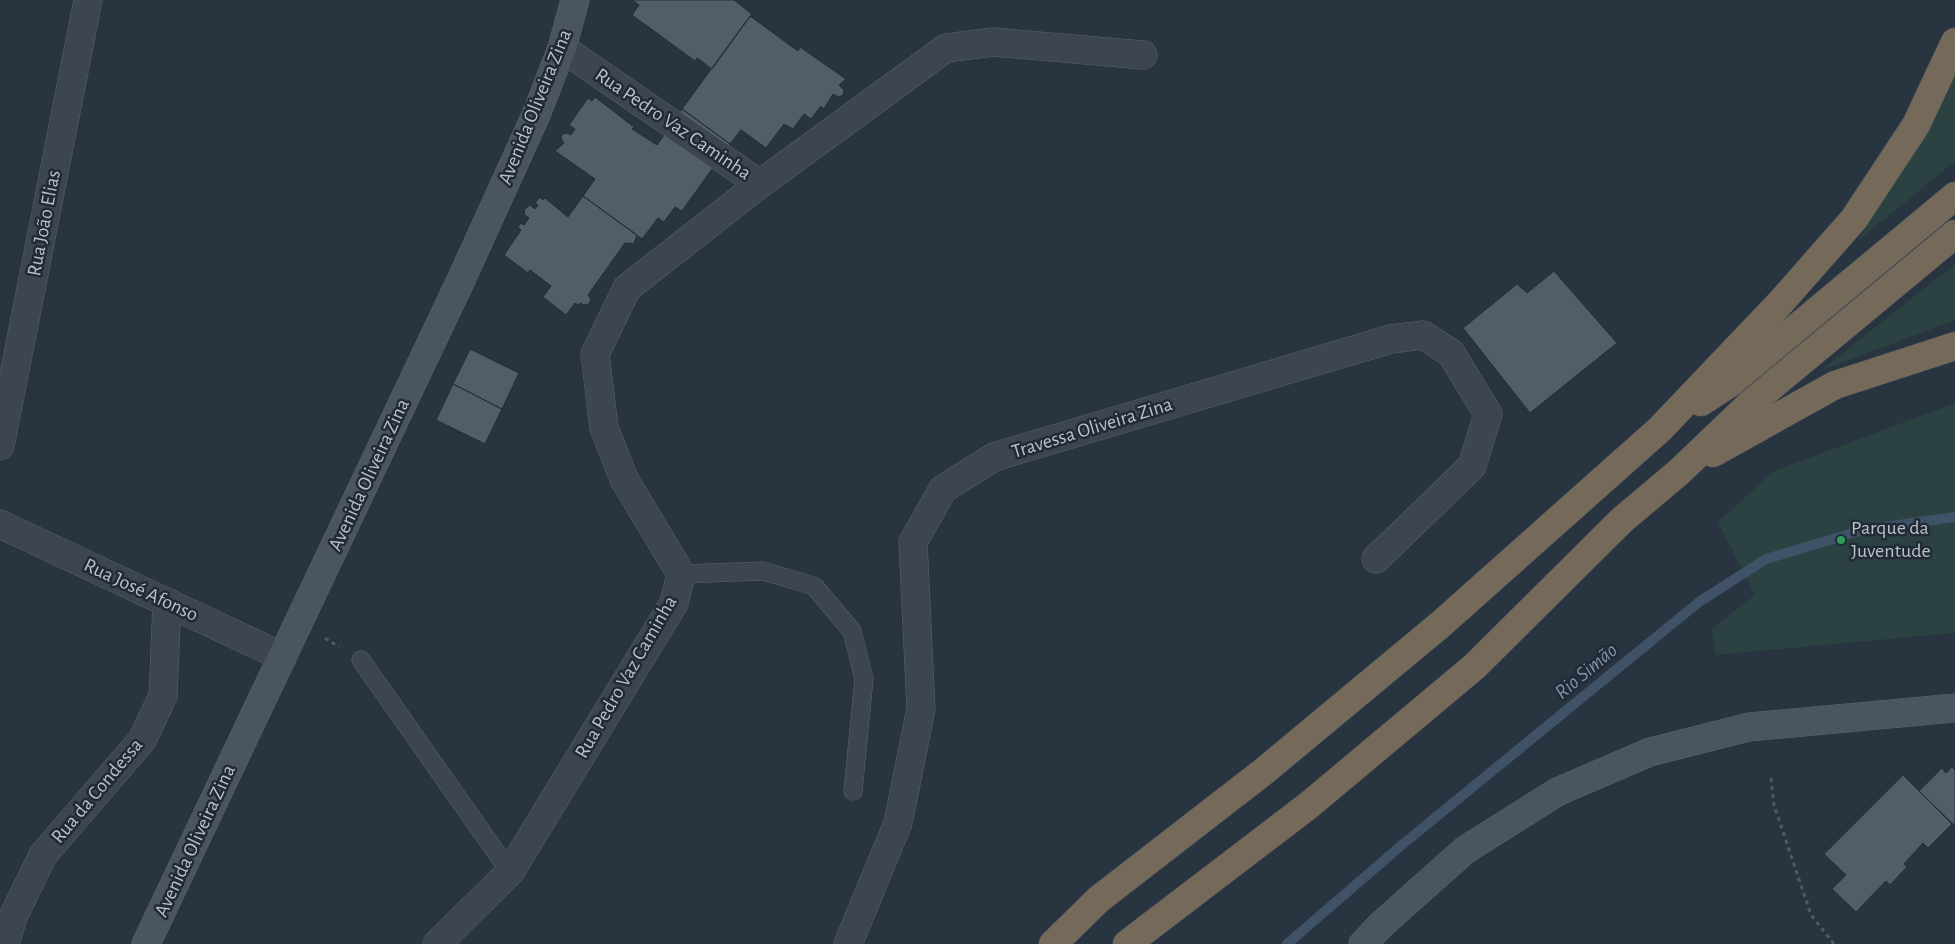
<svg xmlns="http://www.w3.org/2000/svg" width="1955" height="944" font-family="'Alegreya Sans',sans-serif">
<rect width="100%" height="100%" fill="#283440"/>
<!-- green -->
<path fill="#2b4142" d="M1955 70V161L1857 242 1945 93Z
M1955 264V320L1820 371Z
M1955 403V633L1716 655 1711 629 1755 595 1718 522 1774 471Z"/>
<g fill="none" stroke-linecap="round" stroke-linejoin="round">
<!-- stream -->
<path stroke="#405267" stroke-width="10" d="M1287 944 1403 844 1699 602 1766 559 1863 530 1955 517"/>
</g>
<!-- building -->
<path fill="#525d6a" stroke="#232c37" d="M632 0H734L752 14 712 69 697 58 695 61 632 15 639 5Z
M750 16 798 51 800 47 846 79 839 85 844 90 843 95 839 97 833 94 824 109 821 106 811 119 804 114 793 129 784 124 766 148 741 130 730 144 682 109Z
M595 97 634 127 632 129 657 145 682 109 730 144 682 211 675 207 664 222 658 218 642 239 583 196 595 179 555 151 564 143 561 138 562 134 567 133 571 135 575 129 569 125 588 98 592 101Z
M583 196 637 235 634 244 625 243 588 295 591 299 589 304 584 305 580 303 579 306 575 303 566 315 543 297 551 286 530 270 528 273 504 255 521 230 518 227 521 223 524 225 529 218 524 214 525 209 530 205 535 209 538 205 535 203 540 197 543 200 545 198 568 217Z
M1554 271 1617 343 1530 413 1463 328 1517 284 1527 293Z
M470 349 519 373 502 409 453 384Z
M453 384 502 409 485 444 436 420Z
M1952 767 1955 770V826L1919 791 1942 768 1946 773Z
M1903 775 1952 824 1928 848 1923 843 1904 864 1907 867 1890 885 1886 881 1856 912 1832 889 1846 875 1824 854Z"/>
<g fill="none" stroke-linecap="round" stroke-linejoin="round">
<!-- lane casing -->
<g stroke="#5a636d" stroke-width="19">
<path id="lane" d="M681 574 763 571 814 586 852 631 864 679 853 791
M361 660 510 872"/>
</g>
<!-- street casing -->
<g stroke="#5a636d" stroke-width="29">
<path id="street" d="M562 48 760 184
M0 446 88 0
M0 524 281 656
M5 944 13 917 43 855 142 740 163 696 167 602
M437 944 510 872 674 603 681 574 624 479 604 428 595 354 627 288 760 184 946 48 993 42 1143 55
M848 944 898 823 921 709 913 542 943 489 994 457 1391 339 1423 335 1451 353 1488 414 1472 466 1376 559"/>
</g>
<!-- secondary casing -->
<g stroke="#5a636d" stroke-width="29">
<path id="secondary" d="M146 944 461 280 536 115 562 48 575 0
M1363 944 1381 925 1465 850 1557 792 1650 752 1749 727 1955 708"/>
</g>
<!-- highway casing -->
<g stroke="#47505a" stroke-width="29">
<path id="highway" d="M1701 402 1730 383 1955 196
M1713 453 1835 385 1955 346
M1053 944 1099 899 1263 772 1441 624 1660 429 1781 302 1854 219 1916 125 1955 42
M1127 944 1309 805 1475 666 1622 520 1679 472 1749 405 1955 234"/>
</g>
<!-- path -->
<path stroke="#4a5e5f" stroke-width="3" stroke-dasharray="4 4" stroke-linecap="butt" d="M325 638 339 647
M1771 778 1774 805 1811 915 1834 944"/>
<!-- lane -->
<use href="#lane" stroke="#3c4550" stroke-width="18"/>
<!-- street -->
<use href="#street" stroke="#3c4550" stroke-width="28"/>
<!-- secondary -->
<use href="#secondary" stroke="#4b5562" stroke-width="28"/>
<!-- highway -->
<use href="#highway" stroke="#75695a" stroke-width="28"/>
</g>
<!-- markers -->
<circle fill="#2e9e5b" stroke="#212a35" stroke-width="2" cx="1841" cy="540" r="5"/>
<g text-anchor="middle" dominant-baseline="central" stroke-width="5" stroke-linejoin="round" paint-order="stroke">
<!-- street labels -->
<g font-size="20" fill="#b9c1ca" stroke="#212a35">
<text transform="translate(535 107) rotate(-68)">Avenida Oliveira Zina</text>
<text transform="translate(673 124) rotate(34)">Rua Pedro Vaz Caminha</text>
<text transform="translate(44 223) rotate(-79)">Rua João Elias</text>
<text transform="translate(1092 428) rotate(-17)">Travessa Oliveira Zina</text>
<text transform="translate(369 475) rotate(-65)">Avenida Oliveira Zina</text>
<text transform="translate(141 590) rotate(25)">Rua José Afonso</text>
<text transform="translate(626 677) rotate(-60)">Rua Pedro Vaz Caminha</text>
<text transform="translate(97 791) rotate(-50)">Rua da Condessa</text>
<text transform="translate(195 841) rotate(-65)">Avenida Oliveira Zina</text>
</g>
<!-- poi labels -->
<g font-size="20" fill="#b9c1ca" stroke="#212a35" text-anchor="start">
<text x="1851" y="528">Parque da<tspan x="1851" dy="23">Juventude</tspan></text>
</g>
<!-- water labels -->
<g font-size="21" font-style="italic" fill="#7c93aa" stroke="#212a35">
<text transform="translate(1586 671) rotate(-40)">Rio Simão</text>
</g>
</g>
</svg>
